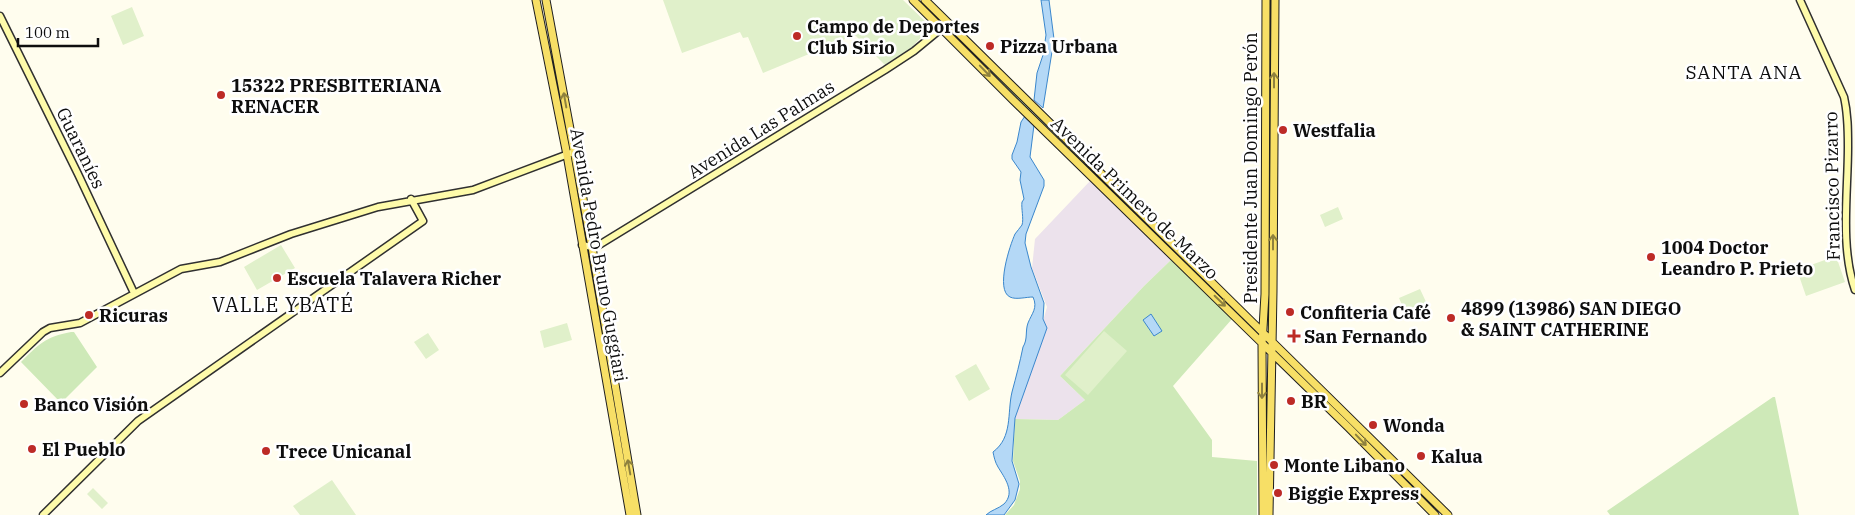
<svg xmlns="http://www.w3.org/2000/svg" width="1855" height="515" font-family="'IBM Plex Serif',serif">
<rect width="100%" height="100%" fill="#fffdee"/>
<!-- industrial -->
<path fill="#ece2ec" d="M1090 181 1172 259 1144 286 1060 376 1085 400 1058 420 1015 419 1047 307 1032 268 1035 239Z"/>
<!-- green -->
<path fill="#cee9b8" d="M1268 0H1270L1268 326H1267Z
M961 38 1033 111 1031 113 959 42 958 39Z
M1035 112 1095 171 1094 172 1032 115Z
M1103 180 1257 332H1255L1103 182Z
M589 257 591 258 615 408 588 258Z
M1172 259 1232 319 1173 386 1212 440V457L1257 461V515H1005L1014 505 1020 489V481L1013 461 1015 419 1058 420 1085 400 1060 376 1144 286Z
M71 332H74L97 367 61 403 21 362C39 344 45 337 71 332Z
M1773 397H1775L1799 515H1610L1607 511Z"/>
<!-- pitch -->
<path fill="#e0f0ca" d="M663 0H903L931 27 911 48 885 65 855 35 763 73 748 37 743 38 740 32 682 53Z
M132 7 144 36 123 45 111 16Z
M1338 207 1343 219 1325 227 1320 215Z
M281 245 295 268 257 290 244 267Z
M1836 256 1845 282 1806 296 1797 270Z
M1420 289 1427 304 1406 314 1399 298Z
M567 323 572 340 544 348 540 331Z
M1104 331 1127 351 1088 395 1065 375Z
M428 333 439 350 426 359 414 342Z
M976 364 990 389 969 401 955 376Z
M332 480 356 515H300L293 506Z
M93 488 108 503 102 509 87 494Z"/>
<!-- water -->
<path fill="#b4d8f6" stroke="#3b87cc" d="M1041 0H1049L1054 39 1043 108 1034 100 1037 73 1043 55 1046 35Z
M1025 116 1034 125 1030 157 1044 180V186L1026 234 1025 243 1031 267 1044 303 1043 319 1047 328 1015 418 1012 461 1019 484 1015 500 1004 515H986C991 510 998 509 1004 504 1016 492 1004 477 998 467 995 462 994 457 993 452 1013 437 1007 413 1012 392 1016 377 1020 362 1023 347 1028 339 1025 331 1028 323 1032 313 1038 308 1033 297 1026 297 1016 300 1010 297 995 290 1010 245 1015 234 1017 231 1020 228 1022 225 1024 219 1021 208 1022 202L1024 199 1020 180 1021 172 1012 159V155L1017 142 1021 122Z
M1151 314 1162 331 1154 336 1143 320Z"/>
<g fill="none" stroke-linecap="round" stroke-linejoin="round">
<!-- secondary casing -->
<g stroke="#303030" stroke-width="9">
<path id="secondary" d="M1800 0 1844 97C1848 114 1848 130 1848 147 1848 193 1840 246 1855 290
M0 16 78 174 134 293
M582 245 592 247 599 245 885 70 914 51 948 23
M0 373 43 332 50 328 80 323 181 269 220 262 291 234 378 207 473 190 571 153
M43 515 138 421 423 221 411 199"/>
</g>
<!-- primary casing -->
<g stroke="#1f1f1f" stroke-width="9">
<path id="primary" d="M536 0 567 155 630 515
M546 0 592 247 637 515
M913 0 1013 100 1348 427 1435 515
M925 0 1448 515
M1263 515 1262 345 1265 294 1266 0
M1269 515 1273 291 1275 0"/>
</g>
<!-- secondary -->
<use href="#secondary" stroke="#fefbaa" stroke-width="6"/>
<!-- primary -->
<use href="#primary" stroke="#f7df66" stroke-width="7"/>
</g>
<!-- one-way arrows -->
<defs><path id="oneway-shaft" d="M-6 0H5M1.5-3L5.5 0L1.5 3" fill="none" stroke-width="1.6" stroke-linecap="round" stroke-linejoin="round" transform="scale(1.25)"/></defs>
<g stroke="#8e813e">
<use href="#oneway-shaft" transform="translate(985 71) rotate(46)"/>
<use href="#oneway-shaft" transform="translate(1274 80) rotate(-90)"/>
<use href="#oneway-shaft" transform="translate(565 100) rotate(-100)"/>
<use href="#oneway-shaft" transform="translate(1273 242) rotate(-90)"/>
<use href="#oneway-shaft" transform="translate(1220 301) rotate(44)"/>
<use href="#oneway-shaft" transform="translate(1262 391) rotate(90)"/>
<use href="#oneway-shaft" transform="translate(1361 440) rotate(46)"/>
<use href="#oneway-shaft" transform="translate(629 467) rotate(-100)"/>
</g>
<!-- markers -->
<g fill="#bd2b26" stroke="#fff" stroke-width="2">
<circle cx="797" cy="36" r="5"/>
<circle cx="990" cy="46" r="5"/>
<circle cx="221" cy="95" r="5"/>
<circle cx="1283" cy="130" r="5"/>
<circle cx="1651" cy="257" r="5"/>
<circle cx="277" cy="278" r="5"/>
<circle cx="1290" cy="312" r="5"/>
<circle cx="89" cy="315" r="5"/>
<circle cx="1451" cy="318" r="5"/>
<path d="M1291.5 328.5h5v5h5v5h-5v5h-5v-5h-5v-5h5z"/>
<circle cx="1291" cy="401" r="5"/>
<circle cx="24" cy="404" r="5"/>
<circle cx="1373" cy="425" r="5"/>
<circle cx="32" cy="449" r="5"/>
<circle cx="266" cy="451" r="5"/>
<circle cx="1421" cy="456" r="5"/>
<circle cx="1274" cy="465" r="5"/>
<circle cx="1278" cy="493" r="5"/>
</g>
<g text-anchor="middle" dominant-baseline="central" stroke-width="5" stroke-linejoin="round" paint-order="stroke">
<!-- poi labels -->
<g font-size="18" font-weight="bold" fill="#0e0e0e" stroke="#fff" text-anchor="start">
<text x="807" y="26">Campo de Deportes<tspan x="807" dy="21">Club Sirio</tspan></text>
<text x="1000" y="46">Pizza Urbana</text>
<text x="231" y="85">15322 PRESBITERIANA<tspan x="231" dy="21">RENACER</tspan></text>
<text x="1293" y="130">Westfalia</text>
<text x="1661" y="247">1004 Doctor<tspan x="1661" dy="21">Leandro P. Prieto</tspan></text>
<text x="287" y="278">Escuela Talavera Richer</text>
<text x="1461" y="308">4899 (13986) SAN DIEGO<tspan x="1461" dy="21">&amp; SAINT CATHERINE</tspan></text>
<text x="1300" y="312">Confiteria Café</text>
<text x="99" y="315">Ricuras</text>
<text x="1304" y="336">San Fernando</text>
<text x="1301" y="401">BR</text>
<text x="34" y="404">Banco Visión</text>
<text x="1383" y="425">Wonda</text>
<text x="42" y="449">El Pueblo</text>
<text x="276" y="451">Trece Unicanal</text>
<text x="1431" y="456">Kalua</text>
<text x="1284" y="465">Monte Libano</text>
<text x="1288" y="493">Biggie Express</text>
</g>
<!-- street labels -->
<g font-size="18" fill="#0e0e0e" stroke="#fff">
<text transform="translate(761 129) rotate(-32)">Avenida Las Palmas</text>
<text transform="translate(81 148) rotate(64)">Guaraníes</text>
<text transform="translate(1250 168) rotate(-90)">Presidente Juan Domingo Perón</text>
<text transform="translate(1832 186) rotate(-91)">Francisco Pizarro</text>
<text transform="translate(1135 198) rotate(44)">Avenida Primero de Marzo</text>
<text transform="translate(599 255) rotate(80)">Avenida Pedro Bruno Guggiari</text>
</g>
<!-- neighbourhood labels -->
<g font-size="19" letter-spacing="1" fill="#0e0e0e" stroke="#fff">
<text x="1744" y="72">SANTA ANA</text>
</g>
<!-- quarter labels -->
<g font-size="20" letter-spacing="1" fill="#0e0e0e" stroke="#fff">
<text x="283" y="304">VALLE YBATÉ</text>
</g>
</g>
<!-- scale -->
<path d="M18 38v8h80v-8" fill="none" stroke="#0e0e0e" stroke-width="2.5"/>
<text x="25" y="38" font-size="15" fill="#0e0e0e" stroke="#ffffff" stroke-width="4" paint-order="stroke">100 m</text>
</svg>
